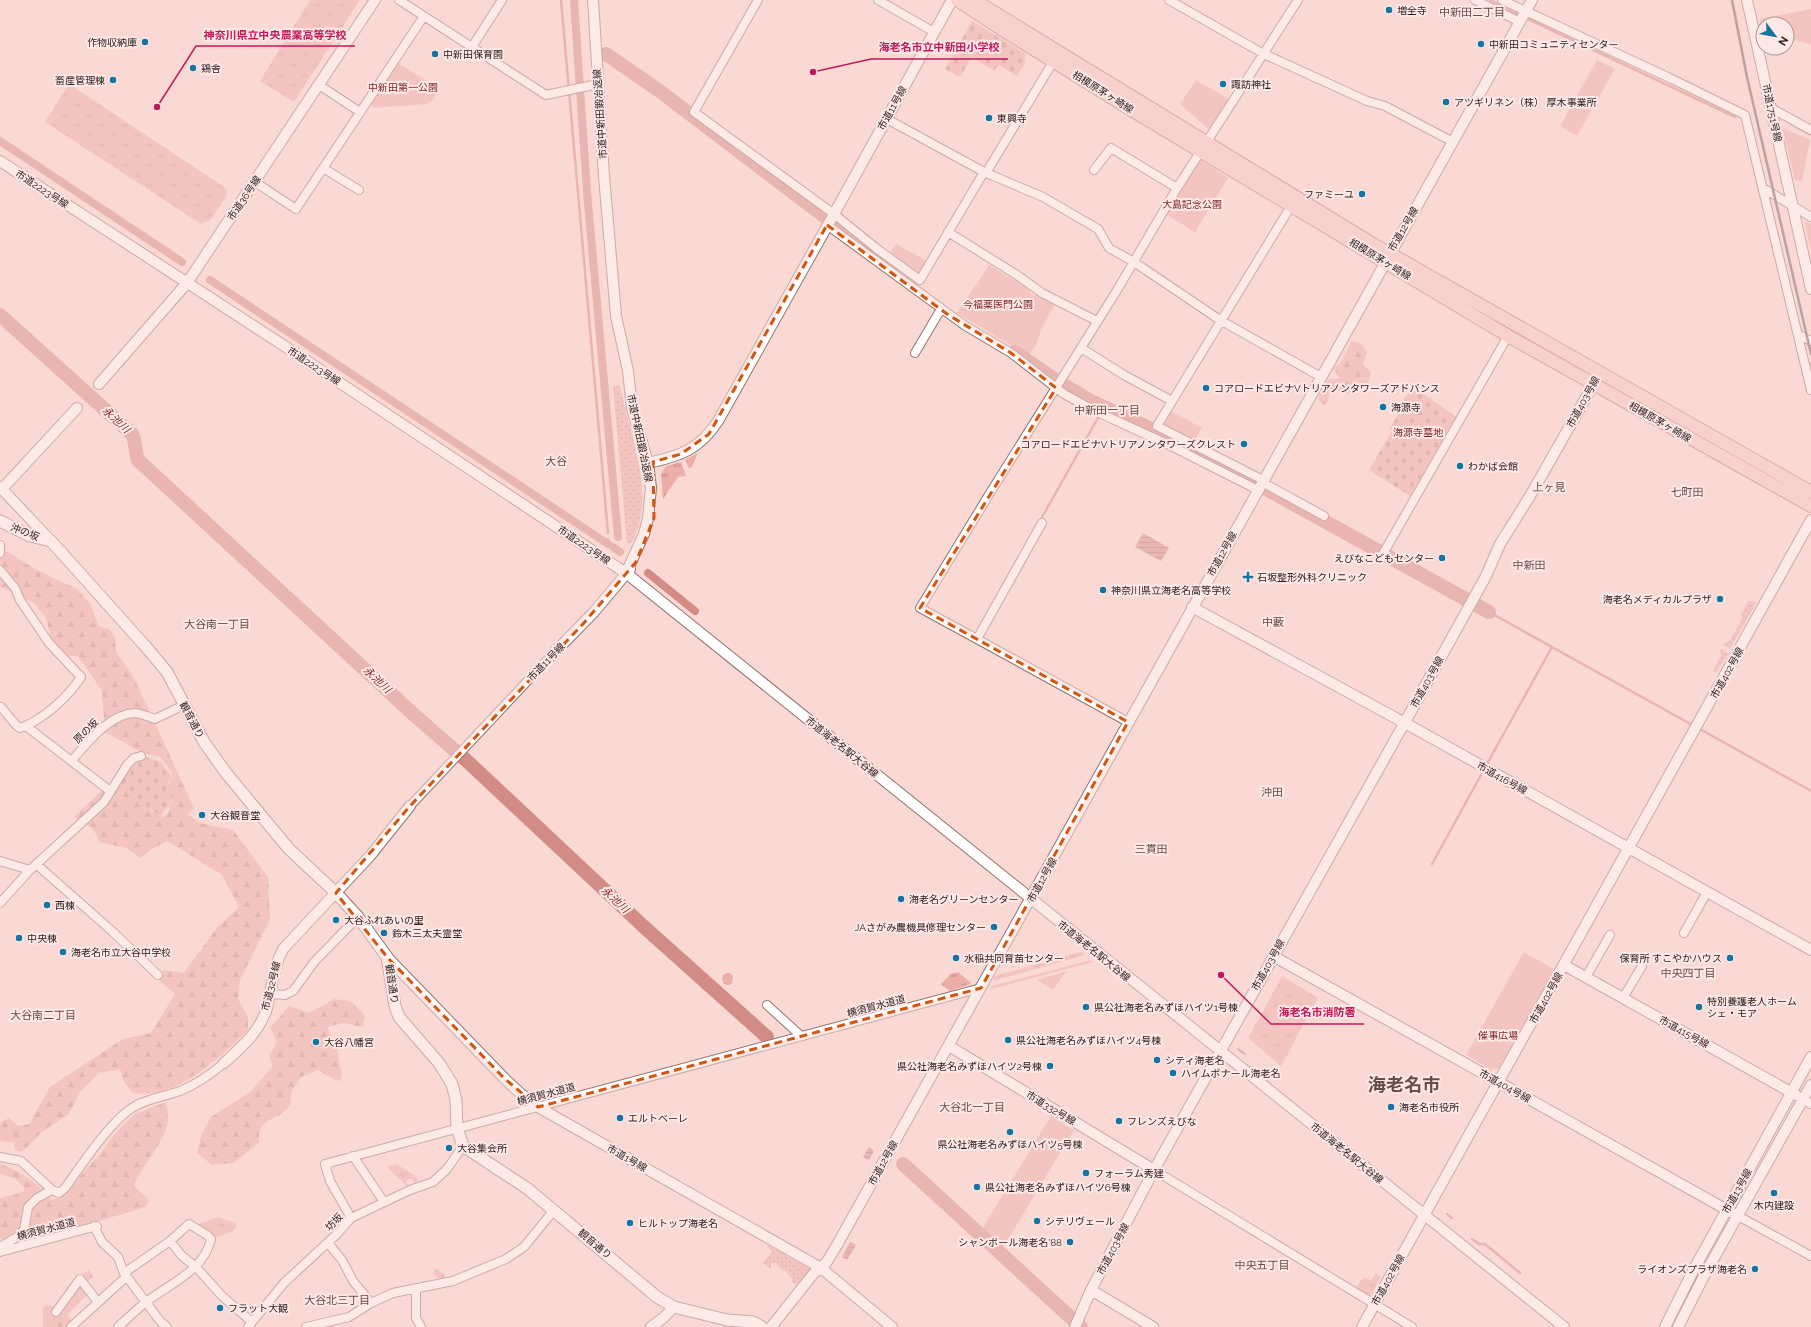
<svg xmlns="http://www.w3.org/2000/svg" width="1811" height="1327" font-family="Raleway,'Noto Sans JP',sans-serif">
<defs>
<pattern id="grass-tufts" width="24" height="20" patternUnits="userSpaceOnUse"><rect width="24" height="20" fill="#edada8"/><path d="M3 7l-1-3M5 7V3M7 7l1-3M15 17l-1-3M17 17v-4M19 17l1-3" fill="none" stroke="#c08c88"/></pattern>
<pattern id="forest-firs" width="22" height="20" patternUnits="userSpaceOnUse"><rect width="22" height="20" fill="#edada8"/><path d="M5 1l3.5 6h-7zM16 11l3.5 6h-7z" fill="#c08c88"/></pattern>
<pattern id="cemetery-stones" width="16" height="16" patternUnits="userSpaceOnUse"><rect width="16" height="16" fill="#edada8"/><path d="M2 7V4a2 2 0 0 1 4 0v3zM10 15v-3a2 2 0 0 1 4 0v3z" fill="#c08c88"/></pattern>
<pattern id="garden-dots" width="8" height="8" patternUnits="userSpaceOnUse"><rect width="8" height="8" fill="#edada8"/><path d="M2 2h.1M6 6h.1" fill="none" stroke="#c08c88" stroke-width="1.8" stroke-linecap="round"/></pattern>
<pattern id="water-rules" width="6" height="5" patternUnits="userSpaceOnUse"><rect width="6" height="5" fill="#d38b85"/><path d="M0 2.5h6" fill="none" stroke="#ac716c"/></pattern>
</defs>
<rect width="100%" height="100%" fill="#fad8d4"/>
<!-- grass -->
<path fill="url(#grass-tufts)" d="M310 0H360L294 102 260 81Z
M69 84 227 189V195L210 220 201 224 45 122Z
M698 453 692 467 689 468 685 460Z
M681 462 686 476 678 477 663 499 661 474 666 466Z
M1081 952 1085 955 993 981 995 976Z
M1090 960 1093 962 988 990 992 986Z
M958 972 971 983 970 984 950 991 941 984 951 974Z
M727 973H730L733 976 732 983 729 985 724 984 722 979 723 975Z
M1282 976 1318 998 1281 1066 1248 1038Z
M396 1164 411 1173 418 1179 417 1182H415L411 1178 406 1182 409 1186 408 1187 387 1167Z
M218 1217 235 1223 237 1227 232 1232 213 1239 197 1225Z
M1376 1273 1381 1276 1370 1297 1356 1288 1361 1280 1365 1277 1371 1281Z"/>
<!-- forest -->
<path fill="url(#forest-firs)" d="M1352 341 1361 343 1367 352 1363 364 1371 373C1367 394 1362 384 1349 386L1350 392 1348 394 1335 390 1329 393 1328 401 1324 405 1318 400 1319 395 1329 379H1338L1340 378 1333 369 1341 362Z
M0 549 8 552 35 569 77 589 90 604 99 626 109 629 115 637 116 652 134 678 194 808 188 815 201 823 233 830 268 877 270 919 240 980 238 999 248 1017V1030C219 1059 177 1099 133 1093L124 1082 120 1069 99 1073 80 1092 69 1114 42 1132 22 1152 15 1150 14 1143 0 1141V1123L9 1118 18 1126 29 1124 50 1087 123 1039 151 1033 175 994 160 981 163 970 184 973 216 929 239 907 222 875 168 841 153 848 141 858 126 848 99 842C95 829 90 824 77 820L75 816 101 791 118 787 135 780 149 804 151 812H160L162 818 169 812 172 792 166 787 173 778 171 771 160 757 141 752 105 732 102 691 78 656H66L52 641 46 618 34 603 0 587Z
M334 999 350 1001 365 1015 363 1027 343 1023 327 1027 337 1048 339 1062 342 1074 340 1081 335 1080 318 1070 301 1077 291 1092C294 1119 266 1114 260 1130 259 1134 259 1139 259 1143L233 1163 212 1165 197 1153 201 1136 211 1117 250 1092 273 1066 269 1056 277 1042 270 1028 289 1006 309 1013Z
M166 1102C167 1108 169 1115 168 1121 165 1142 142 1165 134 1185 138 1192 145 1194 149 1201L146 1207 8 1248 0 1237V1198L24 1192V1187L14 1178 0 1174V1164C21 1171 37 1183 51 1199L61 1198 99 1155 117 1131 135 1114Z"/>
<!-- cemetery -->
<path fill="url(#cemetery-stones)" d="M972 21 1026 54 1025 63 1017 76 999 65 994 71 972 57 960 77 945 69Z
M1413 386 1456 417 1410 496 1369 470 1392 431 1389 429 1401 410 1399 408Z
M146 757 162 762 165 769 170 773 172 778 167 783 172 792 169 807 165 809 161 816 129 795 128 791 116 787C124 776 132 759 146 757Z
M436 1269 445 1275 442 1280 433 1274Z
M89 1270 93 1277 86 1282 82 1275Z
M55 1311 64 1319 62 1327H54Z"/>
<!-- park -->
<path fill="#edada8" d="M1811 9V44L1793 40 1787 41V24H1763V31L1760 19Z
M1597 60 1615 69 1577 136 1560 126Z
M398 63 440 89 432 101 427 104 373 108 371 103Z
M1196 80 1230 100 1210 130 1180 104Z
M1782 127 1810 140 1802 181 1795 180Z
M1200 160 1228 178 1195 232 1166 214Z
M1806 222 1811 224V251L1805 224Z
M896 244 927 261 920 274 890 253Z
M989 265 1029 289 1030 293 1034 296 1037 294 1055 304 1041 329 1037 343 1029 356 957 313Z
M1169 410 1202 428 1193 443 1162 426 1161 423Z
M1524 952 1555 970 1499 1068 1492 1070 1466 1055Z
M1067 971 1053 990 1037 980Z
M1051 1116 1074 1130 1004 1246 982 1229Z
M81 1285 88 1294 67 1315 73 1322 68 1327H62L64 1319 59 1315 74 1290Z
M50 1305 57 1308 54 1327H43V1307Z"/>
<!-- garden -->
<path fill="url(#garden-dots)" d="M613 386H620C630 436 657 494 632 542L627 544Z
M1748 601H1752L1756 603 1730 649 1724 645 1726 642H1729L1742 619 1741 615Z
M1721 649 1728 654 1716 673 1713 671 1722 654 1719 652Z
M768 1245 810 1269V1271L798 1286 791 1281 793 1279 788 1275 787 1272 781 1269 776 1263H771V1269L763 1263 772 1251 767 1247Z"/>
<!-- water -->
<path fill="url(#water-rules)" d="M1143 533 1169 548 1161 561 1135 547Z
M869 1147 874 1151 869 1160 863 1157Z
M850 1242 856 1245 847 1260 842 1257Z"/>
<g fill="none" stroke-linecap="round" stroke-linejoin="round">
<!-- stream -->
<path stroke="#d38b85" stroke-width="2.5" d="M561 0 608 533
M1490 0 1521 16
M1526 18 1735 117
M1788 122 1811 135
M1041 519 1099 416
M608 544V539
M1489 612 1694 726
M1698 728 1811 791
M1488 762 1552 647
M1432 864 1481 775
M1238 1049 1245 1054
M1447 1214 1452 1218
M1472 1239 1479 1244H1485L1520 1273"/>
<!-- canal -->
<path stroke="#d38b85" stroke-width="8" d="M574 0 587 192 618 537
M0 141 182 262
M210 280 608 544
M613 547 620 552
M648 573 695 611"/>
<!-- river -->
<path stroke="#d38b85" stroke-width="14" d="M606 54 661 92 891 267
M0 315 132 434C136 442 135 451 138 460L412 713 467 761 643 926 767 1037
M1015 352 1060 383 1091 401 1139 423 1239 474 1489 612
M903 1164 1081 1327"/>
<!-- minor casing -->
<g stroke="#917370" stroke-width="10">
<path id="minor" d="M399 0 546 95 598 84
M758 0 694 112 834 214 876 248 920 280 984 172
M878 0 934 32
M1169 0 1264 54 1367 101 1385 106 1453 142
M1475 0 1520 22
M1502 0 1672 79 1745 115 1811 390
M472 47 502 0
M319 85 360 112
M1771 108 1811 130
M887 119 984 172 1043 197 1098 229 1109 248 1134 262 1220 320 1321 377
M323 168 359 190
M1094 170 1111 148 1177 188
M986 173 1053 62
M255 182 296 209 424 16
M1763 188 1811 217
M827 225 964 325 1011 353 1064 394 1095 411 1167 444 1258 490
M948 232 1017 275 1042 293 1097 321
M1799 335 1811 341
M1081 348 1124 375 1172 401
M915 353 941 309
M1263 480 1157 426 1291 206
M1262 482 1324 516
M1042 523 977 639 1128 722
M0 545V553
M1380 559 1508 336
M0 570 15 588 20 600 49 643 81 677C68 697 43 720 20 728L16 725 1 707
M977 639 920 608 990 493 1116 292 1177 188 1298 0
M26 726 110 791
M72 760C87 744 109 714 134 713 140 713 149 717 155 719L184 705
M410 806 551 656
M0 861 30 870
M36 864 113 932 158 975
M0 903 30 870 104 802 127 765 134 758 141 756
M1684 933 1707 892
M1586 977 1610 935
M270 994 285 995 293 991 315 961 358 917
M1623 998 1642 966
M767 1005 801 1036
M1803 1099 1811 1104
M353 1156 384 1202
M0 1157 21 1161 52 1190 59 1193 65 1188C81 1166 108 1125 129 1110 144 1099 163 1097 180 1091 197 1084 210 1075 224 1063
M1154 1170 1412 1327
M1738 1216 1811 1256
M351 1218 330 1181 325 1164 981 988
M94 1226 102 1242 118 1257 124 1273 160 1321 167 1327
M170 1241 182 1256 196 1267 222 1296 252 1322
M328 1243 342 1260 353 1281 371 1303
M0 1247 17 1237 24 1230 28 1207 37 1198 52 1190
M0 1252 97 1226
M416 1288V1318L421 1327
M56 1312 80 1279 98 1302
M71 1327 126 1277
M118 1327C127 1319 136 1310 146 1302 169 1284 204 1271 211 1239L207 1235 189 1224 170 1241 124 1273
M248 1327 284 1283 337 1234 351 1218 410 1190 433 1182 447 1169 463 1146
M306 1327 349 1317 371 1303 393 1293 453 1281 506 1259 524 1247 554 1210"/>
</g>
<!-- tertiary casing -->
<g stroke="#917370" stroke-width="12">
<path id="tertiary" d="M593 0 604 176 616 316 628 371 632 408 648 463 651 488 648 518 644 534 626 573
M1747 0 1811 289
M0 161 289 349 626 573 1564 1327
M99 384 187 283 375 0
M648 463C680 456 699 450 718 421L834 214 952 0
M0 487 51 541
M2 489 77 408
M1192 607 1414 728 1811 950
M551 656 594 612 630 569
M1273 956 1738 1216
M387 957 504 1078 521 1094 538 1107 821 1268 892 1327
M1564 965 1796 1095
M949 1046 1154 1170
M224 1063C242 1047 260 1031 267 1008 272 987 273 968 283 949L370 856 410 806
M1091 1290 1153 1327
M651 1327 663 1318 674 1307
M771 1327 814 1273 826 1263 837 1245 1532 0
M1075 1327 1091 1290 1154 1170 1410 713 1486 576 1500 544 1530 496 1600 373
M1362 1327 1811 520
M1665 1327 1694 1269 1811 1057
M1678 1327 1705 1274 1811 1085"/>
</g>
<!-- secondary casing -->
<g stroke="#917370" stroke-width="13">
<path id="secondary" d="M0 521 30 536 51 541 146 647 167 672 204 742 226 773 289 849 336 893 358 917 387 957 395 1006 399 1017 439 1063 452 1084 456 1100 457 1128 463 1146 528 1189 657 1297 674 1307 727 1320 753 1322 762 1327"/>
</g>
<!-- primary casing -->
<g stroke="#af7570" stroke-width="14">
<path id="primary" d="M957 0 1001 29 1138 114 1508 336 1811 506
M974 0 1373 244 1811 492"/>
</g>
<!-- minor -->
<use href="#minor" stroke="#fff" stroke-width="8"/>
<!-- tertiary -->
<use href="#tertiary" stroke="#fff" stroke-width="10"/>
<!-- secondary -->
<use href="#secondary" stroke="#fff" stroke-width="11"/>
<!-- primary -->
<use href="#primary" stroke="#f9c7c3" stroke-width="12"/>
<!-- rail -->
<path stroke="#73605e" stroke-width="2.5" d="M1732 0 1747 77 1811 354"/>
</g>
<!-- marked area -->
<path d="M0 0H1811V1327H0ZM827 225 947 314 1011 353 1056 388 920 608 1128 722 981 988 538 1107 504 1078 387 957 336 893 410 806 583 624 636 562 654 518 653 462 681 454 709 434Z" fill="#fad8d4" fill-opacity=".55" fill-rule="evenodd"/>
<path fill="none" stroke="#d5540e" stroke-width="3" stroke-dasharray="8 5" stroke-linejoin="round" d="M827 225 947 314 1011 353 1056 388 920 608 1128 722 981 988 538 1107 504 1078 387 957 336 893 410 806 583 624 636 562 654 518 653 462 681 454 709 434Z"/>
<!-- markers -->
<g fill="#1275a2" stroke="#fde8e6" stroke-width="1.5">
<circle cx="1389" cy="10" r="4"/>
<circle cx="145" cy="42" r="4"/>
<circle cx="1481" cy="44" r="4"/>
<circle cx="435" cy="54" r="4"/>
<circle cx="193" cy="68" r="4"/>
<circle cx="113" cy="80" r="4"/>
<circle cx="1223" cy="84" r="4"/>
<circle cx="1446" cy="102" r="4"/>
<circle cx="989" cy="118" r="4"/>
<circle cx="1362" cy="194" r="4"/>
<circle cx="1206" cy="388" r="4"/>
<circle cx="1383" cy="407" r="4"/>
<circle cx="1244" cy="444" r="4"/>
<circle cx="1460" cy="466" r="4"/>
<circle cx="1442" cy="558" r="4"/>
<path d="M1246 571h4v4h4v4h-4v4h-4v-4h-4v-4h4z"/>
<circle cx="1103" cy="590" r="4"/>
<circle cx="1720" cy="599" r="4"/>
<circle cx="202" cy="815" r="4"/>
<circle cx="901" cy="899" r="4"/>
<circle cx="47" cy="905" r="4"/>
<circle cx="336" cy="920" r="4"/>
<circle cx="994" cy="927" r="4"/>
<circle cx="384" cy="933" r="4"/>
<circle cx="19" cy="938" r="4"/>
<circle cx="63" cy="952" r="4"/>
<circle cx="956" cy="958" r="4"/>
<circle cx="1730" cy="958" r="4"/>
<circle cx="1086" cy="1007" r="4"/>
<circle cx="1699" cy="1007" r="4"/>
<circle cx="1008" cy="1040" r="4"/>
<circle cx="316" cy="1042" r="4"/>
<circle cx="1157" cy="1060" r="4"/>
<circle cx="1050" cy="1066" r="4"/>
<circle cx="1173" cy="1073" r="4"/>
<circle cx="1391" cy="1107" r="4"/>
<circle cx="620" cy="1118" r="4"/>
<circle cx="1119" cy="1121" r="4"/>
<circle cx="1010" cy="1132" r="4"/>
<circle cx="449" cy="1148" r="4"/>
<circle cx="1086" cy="1173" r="4"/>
<circle cx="977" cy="1187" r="4"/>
<circle cx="1774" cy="1193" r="4"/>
<circle cx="1037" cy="1221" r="4"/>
<circle cx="630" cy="1223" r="4"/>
<circle cx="1070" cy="1242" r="4"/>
<circle cx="1755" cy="1269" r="4"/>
<circle cx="220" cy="1308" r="4"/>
</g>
<g text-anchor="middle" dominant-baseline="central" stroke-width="4" stroke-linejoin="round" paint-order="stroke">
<!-- poi labels -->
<g font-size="10" fill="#2e2221" stroke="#fde8e6" text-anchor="start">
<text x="1397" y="10">増全寺</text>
<text x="137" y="42" text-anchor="end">作物収納庫</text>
<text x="1489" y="44">中新田コミュニティセンター</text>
<text x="443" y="54">中新田保育園</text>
<text x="201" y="68">鶏舎</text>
<text x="105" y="80" text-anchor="end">畜産管理棟</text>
<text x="1231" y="84">諏訪神社</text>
<text x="1454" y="102">アツギリネン（株） 厚木事業所</text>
<text x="997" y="118">東興寺</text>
<text x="1354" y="194" text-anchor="end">ファミーユ</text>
<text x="1214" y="388">コアロードエビナVトリアノンタワーズアドバンス</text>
<text x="1391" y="407">海源寺</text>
<text x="1236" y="444" text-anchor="end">コアロードエビナVトリアノンタワーズクレスト</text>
<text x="1468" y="466">わかば会館</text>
<text x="1434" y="558" text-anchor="end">えびなこどもセンター</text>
<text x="1257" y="577">石坂整形外科クリニック</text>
<text x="1111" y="590">神奈川県立海老名高等学校</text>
<text x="1712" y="599" text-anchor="end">海老名メディカルプラザ</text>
<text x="210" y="815">大谷観音堂</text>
<text x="909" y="899">海老名グリーンセンター</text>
<text x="55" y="905">西棟</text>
<text x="344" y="920">大谷ふれあいの里</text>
<text x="986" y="927" text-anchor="end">JAさがみ農機具修理センター</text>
<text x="392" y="933">鈴木三太夫霊堂</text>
<text x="27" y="938">中央棟</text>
<text x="71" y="952">海老名市立大谷中学校</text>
<text x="964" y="958">水稲共同育苗センター</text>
<text x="1722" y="958" text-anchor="end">保育所 すこやかハウス</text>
<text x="1707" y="1001">特別養護老人ホーム<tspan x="1707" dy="12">シェ・モア</tspan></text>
<text x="1094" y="1007">県公社海老名みずほハイツ1号棟</text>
<text x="1016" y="1040">県公社海老名みずほハイツ4号棟</text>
<text x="324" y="1042">大谷八幡宮</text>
<text x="1165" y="1060">シティ海老名</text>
<text x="1042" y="1066" text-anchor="end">県公社海老名みずほハイツ2号棟</text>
<text x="1181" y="1073">ハイムボナール海老名</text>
<text x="1399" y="1107">海老名市役所</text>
<text x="628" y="1118">エルトベーレ</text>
<text x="1127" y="1121">フレンズえびな</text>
<text x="1010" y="1144" text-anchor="middle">県公社海老名みずほハイツ5号棟</text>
<text x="457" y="1148">大谷集会所</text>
<text x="1094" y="1173">フォーラム秀建</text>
<text x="985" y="1187">県公社海老名みずほハイツ6号棟</text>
<text x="1774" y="1205" text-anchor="middle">木内建設</text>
<text x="1045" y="1221">シテリヴェール</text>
<text x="638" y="1223">ヒルトップ海老名</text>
<text x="1062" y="1242" text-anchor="end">シャンポール海老名'88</text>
<text x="1747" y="1269" text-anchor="end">ライオンズプラザ海老名</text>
<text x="228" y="1308">フラット大観</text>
</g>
<!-- park labels -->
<g font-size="10" fill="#7e2727" stroke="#fde8e6">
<text x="403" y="87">中新田第一公園</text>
<text x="1192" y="204">大島記念公園</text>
<text x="998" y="304">今福薬医門公園</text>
<text x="1418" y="432">海源寺墓地</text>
<text x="1498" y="1035">催事広場</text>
</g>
<!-- street labels -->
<g font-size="10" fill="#2e2221" stroke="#fde8e6">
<text transform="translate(1103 92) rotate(32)">相模原茅ヶ崎線</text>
<text transform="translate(892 108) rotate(-61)">市道11号線</text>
<text transform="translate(1772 113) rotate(78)">市道1751号線</text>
<text transform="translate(600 114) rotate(-94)">市道中新田鍛冶返線</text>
<text transform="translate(42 189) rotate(33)">市道2223号線</text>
<text transform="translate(244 198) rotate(-56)">市道36号線</text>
<text transform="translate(1403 229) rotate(-60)">市道12号線</text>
<text transform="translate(1380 259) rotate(31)">相模原茅ヶ崎線</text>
<text transform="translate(314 366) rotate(33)">市道2223号線</text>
<text transform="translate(1583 402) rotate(-61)">市道403号線</text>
<text transform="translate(1660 422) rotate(30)">相模原茅ヶ崎線</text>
<text transform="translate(640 438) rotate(78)">市道中新田鍛冶返線</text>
<text transform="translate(25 532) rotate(22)">沖の坂</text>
<text transform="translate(584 545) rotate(34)">市道2223号線</text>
<text transform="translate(1222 554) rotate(-61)">市道12号線</text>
<text transform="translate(546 662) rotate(-46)">市道11号線</text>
<text transform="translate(1727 673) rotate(-61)">市道402号線</text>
<text transform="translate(1427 682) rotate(-61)">市道403号線</text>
<text transform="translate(192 720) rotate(62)">観音通り</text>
<text transform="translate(86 731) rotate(-45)">原の坂</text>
<text transform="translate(842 747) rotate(39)">市道海老名駅大谷線</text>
<text transform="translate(1502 778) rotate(29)">市道416号線</text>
<text transform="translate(1042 880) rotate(-61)">市道12号線</text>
<text transform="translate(1094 951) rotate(39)">市道海老名駅大谷線</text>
<text transform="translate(1268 965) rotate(-61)">市道403号線</text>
<text transform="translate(392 984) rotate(81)">観音通り</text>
<text transform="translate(271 986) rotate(-76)">市道32号線</text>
<text transform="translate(1546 998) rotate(-61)">市道402号線</text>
<text transform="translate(876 1006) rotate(-15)">横須賀水道道</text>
<text transform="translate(1684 1032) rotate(29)">市道415号線</text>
<text transform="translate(1505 1086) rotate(29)">市道404号線</text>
<text transform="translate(546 1094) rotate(-15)">横須賀水道道</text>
<text transform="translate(1051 1108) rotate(31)">市道332号線</text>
<text transform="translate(1347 1153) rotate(39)">市道海老名駅大谷線</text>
<text transform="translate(627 1158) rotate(30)">市道1号線</text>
<text transform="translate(883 1163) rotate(-61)">市道12号線</text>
<text transform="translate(1737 1191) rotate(-61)">市道13号線</text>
<text transform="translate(334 1222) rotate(-46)">坊坂</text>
<text transform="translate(46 1229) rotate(-15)">横須賀水道道</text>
<text transform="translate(595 1244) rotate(40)">観音通り</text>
<text transform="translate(1113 1249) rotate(-62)">市道403号線</text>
<text transform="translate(1388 1280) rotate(-61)">市道402号線</text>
</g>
<!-- neighbourhood labels -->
<g font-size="11" fill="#694d4a" stroke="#fde8e6">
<text x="1472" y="12">中新田二丁目</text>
<text x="1107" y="410">中新田一丁目</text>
<text x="556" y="461">大谷</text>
<text x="1549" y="487">上ヶ見</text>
<text x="1687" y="492">七町田</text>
<text x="1529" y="565">中新田</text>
<text x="1273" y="622">中藪</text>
<text x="217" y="624">大谷南一丁目</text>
<text x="1272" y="792">沖田</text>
<text x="1151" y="849">三貫田</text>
<text x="1688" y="973">中央四丁目</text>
<text x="43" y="1015">大谷南二丁目</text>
<text x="972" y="1107">大谷北一丁目</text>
<text x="1262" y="1265">中央五丁目</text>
<text x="337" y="1300">大谷北三丁目</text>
</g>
<!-- water labels -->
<g font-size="11" font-style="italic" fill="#852e2d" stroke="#fde8e6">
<text transform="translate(116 420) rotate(43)">永池川</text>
<text transform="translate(377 680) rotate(43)">永池川</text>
<text transform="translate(615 900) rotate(43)">永池川</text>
</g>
<!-- town labels -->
<g font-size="18" font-weight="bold" fill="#694d4a" stroke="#fde8e6">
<text x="1404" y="1084">海老名市</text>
</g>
</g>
<!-- callouts -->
<path fill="none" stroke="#c2185b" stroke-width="1.5" d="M157 107L196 46H355M813 72L871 59H1008M1221 975L1271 1024H1364"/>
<g fill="#c2185b" stroke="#fde8e6" stroke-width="1.5">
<circle cx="157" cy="107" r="4"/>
<circle cx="813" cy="72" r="4"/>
<circle cx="1221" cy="975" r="4"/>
</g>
<g font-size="11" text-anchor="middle" font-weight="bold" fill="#c2185b" stroke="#fde8e6" stroke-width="4" stroke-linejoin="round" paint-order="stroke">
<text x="275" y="39">神奈川県立中央農業高等学校</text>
<text x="939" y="51">海老名市立中新田小学校</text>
<text x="1317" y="1016">海老名市消防署</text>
</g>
<!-- north arrow -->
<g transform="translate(1775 36) rotate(122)"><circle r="19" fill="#fde8e6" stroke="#aa9997"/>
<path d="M0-3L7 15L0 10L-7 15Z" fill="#1275a2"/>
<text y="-6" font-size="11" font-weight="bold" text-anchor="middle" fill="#2e2221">N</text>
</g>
</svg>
